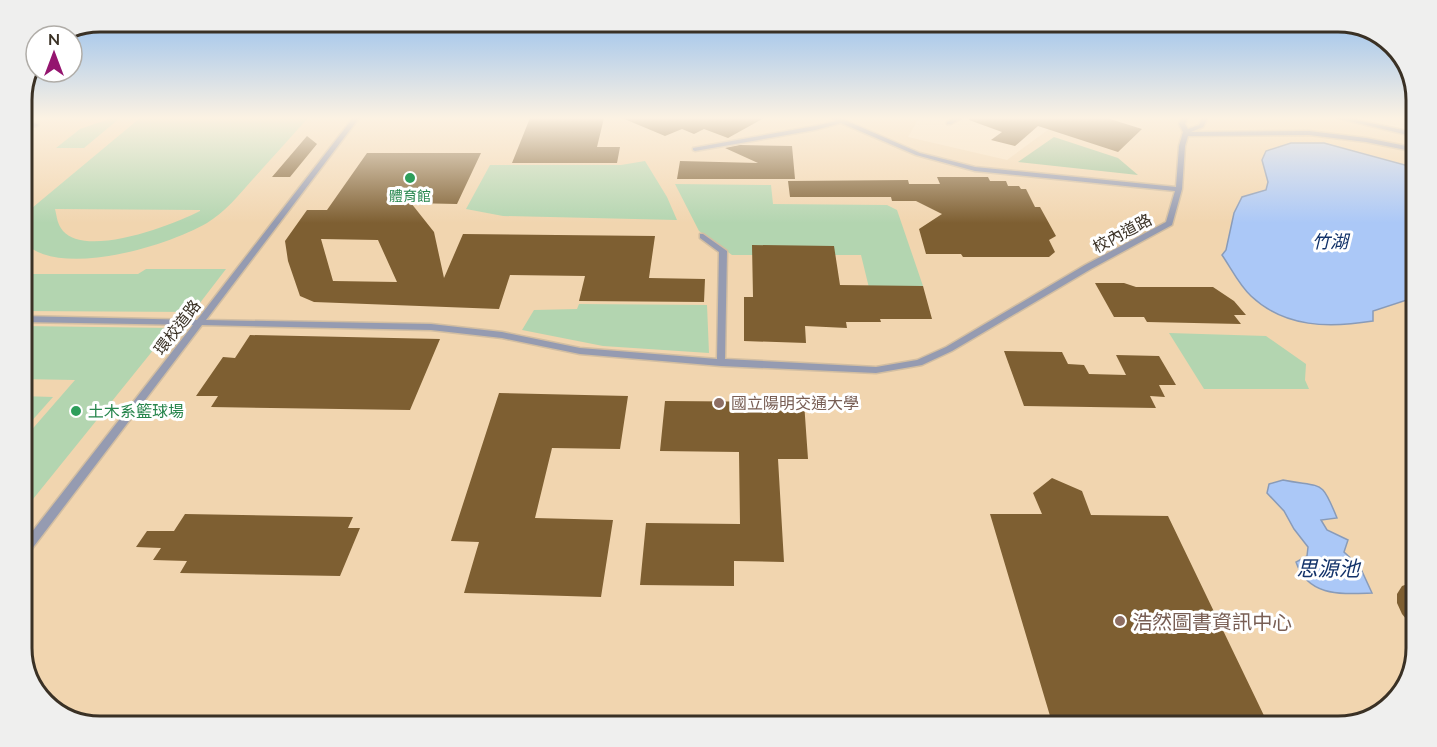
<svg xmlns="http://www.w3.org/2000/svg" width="1437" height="747" font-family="Mulish,'Noto Sans TC',sans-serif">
<rect width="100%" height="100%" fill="#f8e1c1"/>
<!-- built -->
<path fill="#f1d5af" d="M49 118H919L908 137 1007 160 1064 118H1355L1416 133V647L1408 682 1381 713 1337 726H100L65 718 34 691 21 653V125Z"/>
<!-- green -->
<path fill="#b3d5b0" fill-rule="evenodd" d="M112 118H120L84 148H56L80 129Z
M140 118H308C290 138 271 159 253 179 239 195 225 212 207 223 169 245 67 277 28 246 18 238 20 224 26 213ZM55 209 200 210V211C173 225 87 258 63 231 57 224 57 217 55 209Z
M645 161 667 197 677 220 503 216 466 209 490 165H621Z
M675 184 771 185 773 204 887 205 897 210 923 286V297L871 296 861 255H732L699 231Z
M146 269H226L193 312 21 311V274H138Z
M579 304 707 305 709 353 603 346 522 330 534 310 577 309Z
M21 326 171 328 21 514V442L75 380 21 379Z
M1169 333 1266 336 1306 364 1305 380 1309 389H1204Z
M21 396 53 397 21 433Z"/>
<!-- forest -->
<path fill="#9ac197" d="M1054 137 1118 158 1138 175 1018 162Z"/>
<!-- water -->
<path fill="#abc8f7" stroke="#899bb8" stroke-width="1.5" d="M1291 143H1324L1416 168V224L1413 225V236L1416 239V297L1373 311V321C1329 328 1285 328 1251 296 1239 285 1231 268 1222 255L1226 250 1234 213 1242 197 1266 190 1268 182 1262 160 1266 151Z
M1283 480C1323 488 1321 478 1337 518L1321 520 1327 530 1348 540 1344 552 1360 567 1372 593C1341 594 1308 597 1296 562L1307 556 1308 547 1294 529 1284 511 1267 493 1269 484Z"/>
<!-- building -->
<path fill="#7e5f32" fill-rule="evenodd" d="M530 118H604L597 147H620L617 163H512Z
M622 118H764L728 138 704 129 694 134 682 129 665 136Z
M969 118H1107L1142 129 1118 152 1038 126 1015 146 991 140 1002 132 969 120Z
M307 136 317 144 290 177H272Z
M740 145 792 146 795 179H677L680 161 758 163 725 148Z
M367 153H481L457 204 411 203 434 232 444 278 463 234 655 236 649 278 705 279 704 302 579 301 585 276 510 275 499 309 314 302 300 296 288 261 285 241 307 210H327ZM321 239 378 240 397 282 333 281Z
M937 177H988L990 181H1006L1008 186H1019L1021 189H1026L1035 207H1040L1056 236 1049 240 1055 252 1049 257H963L961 254H926L919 229 942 214 916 201H892L891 197H790L788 181 908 180 909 184H940Z
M752 245 834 246 840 285 923 286 932 319H880L881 322H846L847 328 805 326 806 343 744 341V297H753Z
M1095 283H1124L1136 287H1213L1234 301 1246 315H1234L1241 324 1147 322 1144 317H1114Z
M250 335 440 339 410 410 211 407 218 396H196L223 357 235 358Z
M1004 351 1062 352 1068 364 1084 365 1089 374 1126 375 1116 355 1159 356 1176 385H1159L1165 397 1150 396 1156 408 1024 406Z
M499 393 628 396 620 449 552 448 535 518 613 520 601 597 464 593 479 542 451 541Z
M665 401 804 402 808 459H778L784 562 734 561V586L640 585 646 523 740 524 739 452 660 451Z
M1052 478 1082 491 1091 515 1168 516 1269 726H1053L990 514H1042L1033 493Z
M185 514 353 517 348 528H360L340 576 180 573 187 561 153 560 161 548 136 547 147 531H174Z
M1416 581V631L1402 614 1397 603V594L1402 586Z"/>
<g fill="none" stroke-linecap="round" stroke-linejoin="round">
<!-- lane casing -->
<g stroke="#d2bea2" stroke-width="3">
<path id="lane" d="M353 118H359L206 320 431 324 502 332 580 348 717 359 719 252 700 238V234H703L727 251 725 359 876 367 917 360 946 347 1085 265 1166 222 1175 191 975 171 916 155 841 123 815 130 695 151 693 150V148L815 126 836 121 832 118H840L920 153 975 167 1176 187 1179 146 1183 132 1179 124 1182 118H1188L1185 124 1188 129 1199 125 1202 118H1208L1203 127 1191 132 1309 131 1366 138 1416 148V152L1366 142 1309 135 1188 136 1185 146 1182 189 1172 225 1091 269 952 351 922 365 876 373 721 366 580 354 502 338 431 330 202 325 25 558 21 560V546L193 325 21 322V316L197 320Z
M954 118H962L951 124H947V122Z
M1337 118H1348L1416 133V137Z
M1402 118H1409L1416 121V126Z
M35 123 38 125 37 126 21 129V125Z"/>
</g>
<!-- lane -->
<use href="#lane" fill="#959bb1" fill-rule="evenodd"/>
</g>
<!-- sky -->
<linearGradient id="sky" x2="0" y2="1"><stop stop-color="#8fbcee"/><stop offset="0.53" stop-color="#fcf2e3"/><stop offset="1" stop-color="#fcf2e3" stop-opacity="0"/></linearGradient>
<rect width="1437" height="223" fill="url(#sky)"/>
<!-- markers -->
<g fill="#2e9e5b" stroke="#fff" stroke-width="2">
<circle cx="410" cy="178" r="6"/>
<circle cx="76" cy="411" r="6"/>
</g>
<g fill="#8d6e63" stroke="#fff" stroke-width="2">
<circle cx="719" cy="403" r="6"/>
<circle cx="1120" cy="621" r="6"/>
</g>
<g text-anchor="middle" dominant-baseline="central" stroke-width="6" stroke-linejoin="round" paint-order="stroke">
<!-- far-leisure labels -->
<g font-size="14" fill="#27864d" stroke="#fff">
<text x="410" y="196">體育館</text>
</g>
<!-- street labels -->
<g font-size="16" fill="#3a3125" stroke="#fff">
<text transform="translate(1122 233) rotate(-28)">校內道路</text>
<text transform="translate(177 327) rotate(-52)">環校道路</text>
</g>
<!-- education labels -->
<g font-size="16" fill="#785e54" stroke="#fff" text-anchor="start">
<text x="731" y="403">國立陽明交通大學</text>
</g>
<!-- leisure labels -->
<g font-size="16" fill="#27864d" stroke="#fff" text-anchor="start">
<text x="88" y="411">土木系籃球場</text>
</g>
<!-- water labels -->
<g font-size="18" font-style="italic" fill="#123269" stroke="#fff">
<text x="1330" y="241">竹湖</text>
</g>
<!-- near-education labels -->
<g font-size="20" fill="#785e54" stroke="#fff" text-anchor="start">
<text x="1132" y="621">浩然圖書資訊中心</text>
</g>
<!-- near-water labels -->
<g font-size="21" font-style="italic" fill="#123269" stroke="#fff">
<text x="1328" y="568">思源池</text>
</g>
</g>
<!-- crop -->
<path d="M0 0H1437V747H0ZM100 32H1338A68 68 0 0 1 1406 100V648A68 68 0 0 1 1338 716H100A68 68 0 0 1 32 648V100A68 68 0 0 1 100 32Z" fill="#efefee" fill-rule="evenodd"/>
<path fill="none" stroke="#3a3125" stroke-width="3" d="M100 32H1338A68 68 0 0 1 1406 100V648A68 68 0 0 1 1338 716H100A68 68 0 0 1 32 648V100A68 68 0 0 1 100 32Z"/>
<!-- north arrow -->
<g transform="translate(54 54)"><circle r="28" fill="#ffffff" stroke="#b0ada8" stroke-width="1.5"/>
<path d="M0-4.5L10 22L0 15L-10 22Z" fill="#94156f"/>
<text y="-9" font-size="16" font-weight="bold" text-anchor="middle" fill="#3a3125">N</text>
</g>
</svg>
